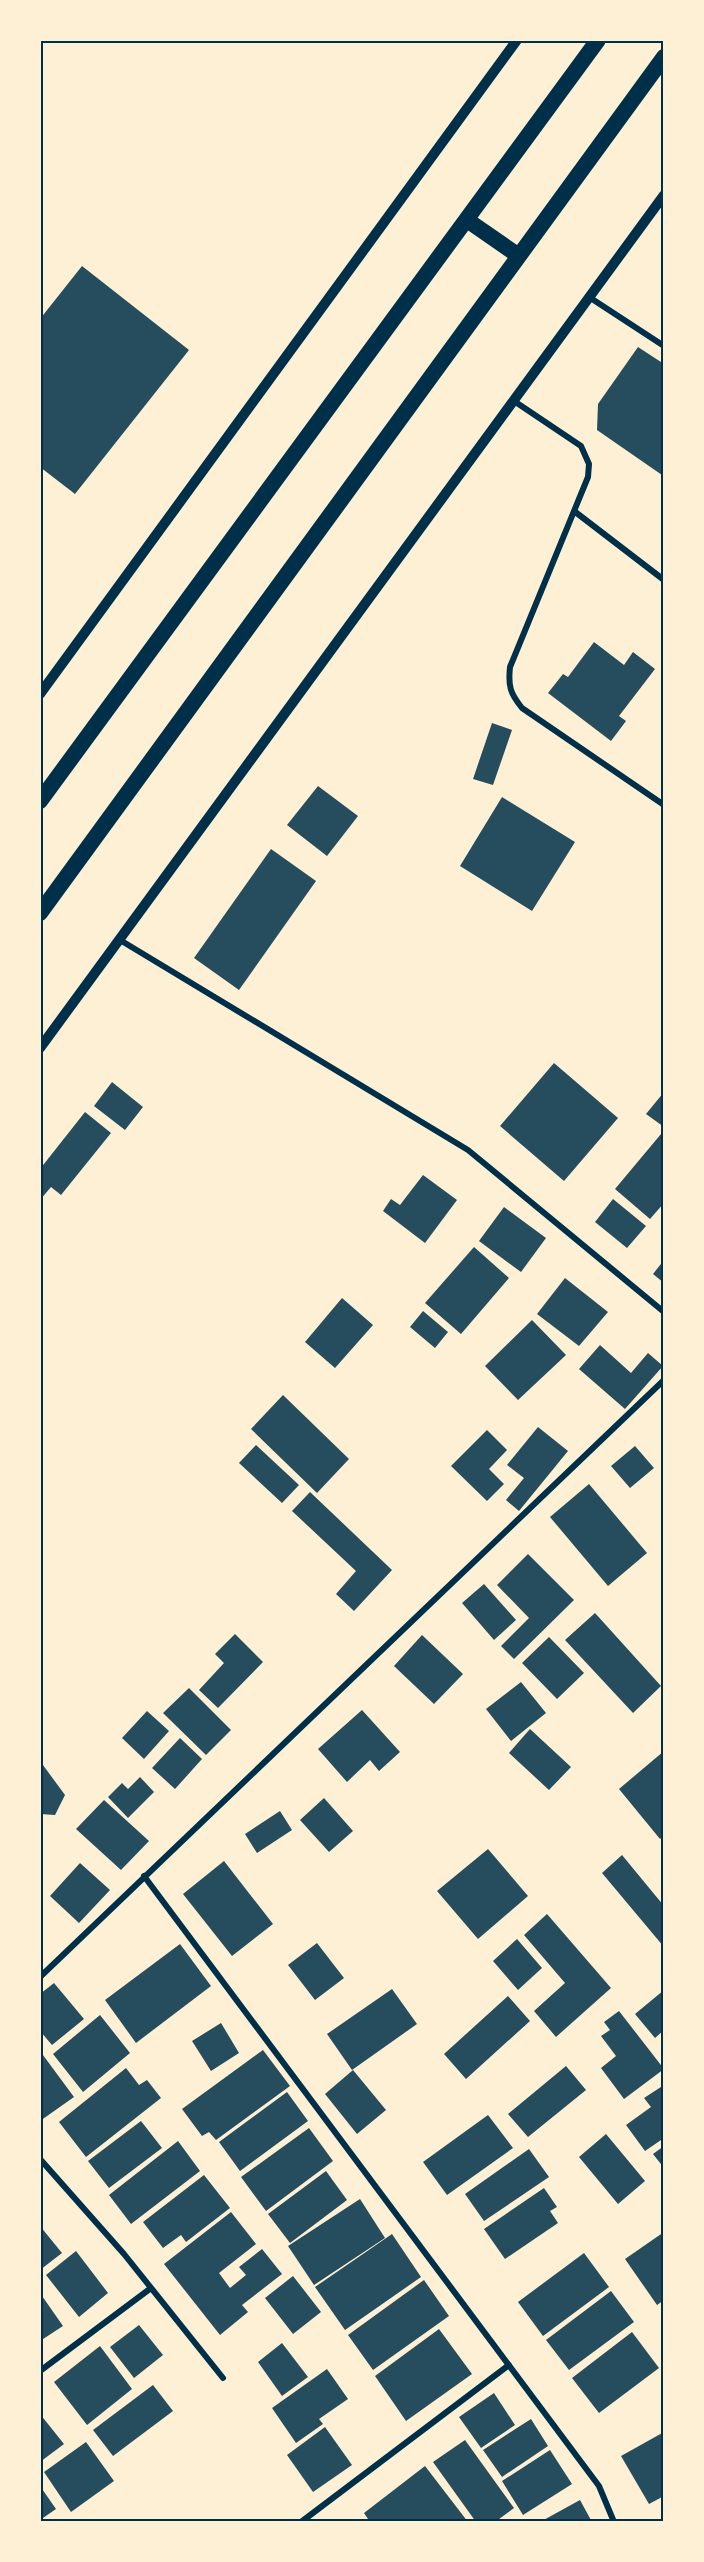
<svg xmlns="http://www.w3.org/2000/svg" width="704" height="2562" font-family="'Roboto Condensed',sans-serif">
<rect width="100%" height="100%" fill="#fdf0d5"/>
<!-- building -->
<path fill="#264d5e" d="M82 266 189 350 75 494 40 467V319Z
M638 347 664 364 662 475 597 430 598 404Z
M594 642 624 665 633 652 655 669 619 716 626 721 611 741 548 693 563 674 568 677Z
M492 723 512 730 493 785 473 779Z
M318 786 358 816 327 856 287 825Z
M502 797 575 842 532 911 460 866Z
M271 849 316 881 239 990 194 958Z
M554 1063 618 1118 564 1181 500 1126Z
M112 1082 143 1107 125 1130 94 1106Z
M664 1092V1127L646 1114Z
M85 1112 111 1133 61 1195 51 1187 40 1200V1169Z
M661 1134 664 1136V1203L650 1219 615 1189Z
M423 1175 457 1200 425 1243 383 1211 391 1199 400 1205Z
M613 1199 646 1226 627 1248 595 1222Z
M504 1207 546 1238 521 1272 479 1241Z
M474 1247 509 1278 461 1334 425 1303Z
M664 1260V1283L653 1274Z
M565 1278 608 1312 579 1346 537 1314Z
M342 1298 373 1325 335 1368 305 1342Z
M423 1311 448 1332 435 1348 410 1327Z
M532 1320 566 1355 518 1400 485 1366Z
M600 1345 631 1373 648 1353 663 1366 625 1409 579 1369Z
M283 1395 349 1459 317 1493 251 1429Z
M538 1427 568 1451 519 1511 506 1500 524 1478 507 1465Z
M487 1430 507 1450 489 1469 504 1484 487 1501 451 1466Z
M256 1445 299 1485 282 1503 239 1463Z
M635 1446 654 1468 630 1488 611 1466Z
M589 1484 647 1553 608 1586 550 1517Z
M310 1492 392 1570 354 1611 336 1594 356 1571 292 1511Z
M528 1554 574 1600 514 1659 501 1646 529 1618 497 1585Z
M484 1584 516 1620 494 1640 462 1603Z
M595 1613 661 1686 633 1713 565 1640Z
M235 1634 263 1662 218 1708 199 1690 224 1663 215 1654Z
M422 1635 463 1674 434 1704 394 1666Z
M549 1637 584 1673 557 1699 522 1663Z
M521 1682 546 1713 511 1741 486 1709Z
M189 1688 231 1730 206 1755 163 1713Z
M362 1710 400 1752 379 1771 370 1760 347 1782 318 1749Z
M147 1711 169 1731 144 1759 122 1738Z
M530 1729 571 1767 549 1790 509 1753Z
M180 1738 202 1759 175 1789 152 1768Z
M664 1751V1836L660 1839 619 1789Z
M40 1761 65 1795 55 1815 40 1814Z
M140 1777 154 1792 128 1818 108 1797 122 1783 128 1789Z
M324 1798 353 1831 329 1852 300 1820Z
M104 1800 149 1841 121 1870 76 1829Z
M280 1811 292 1830 257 1853 245 1834Z
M488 1849 528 1896 478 1939 437 1891Z
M622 1855 664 1906V1947L602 1873Z
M224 1861 273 1924 232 1956 183 1894Z
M80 1863 110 1890 79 1923 50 1896Z
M547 1914 611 1988 556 2037 534 2011 565 1983 524 1935Z
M517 1939 542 1968 518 1990 493 1961Z
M317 1943 344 1978 315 2000 288 1965Z
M180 1944 211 1986 136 2043 105 2000Z
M54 1983 84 2019 52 2045 40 2031V1994Z
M392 1989 417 2024 352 2070 327 2034Z
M664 1990V2030L655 2038 635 2014Z
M508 1996 530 2021 466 2079 444 2054Z
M619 2011 664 2069 624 2099 601 2068 616 2056 601 2036 610 2030 604 2022Z
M100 2015 130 2053 83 2092 53 2054Z
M221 2023 239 2053 211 2071 192 2041Z
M263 2050 290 2086 216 2140 209 2132 202 2136 182 2109Z
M40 2051 74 2097 40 2121Z
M566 2066 586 2090 528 2137 508 2114Z
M126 2068 139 2085 147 2080 161 2098 86 2157 59 2122Z
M353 2070 386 2110 357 2134 325 2094Z
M664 2085V2138L645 2151 626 2125 651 2107 644 2098Z
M287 2092 308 2121 240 2171 219 2142Z
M488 2115 513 2148 447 2195 423 2162Z
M141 2121 162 2148 109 2188 88 2161Z
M309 2128 333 2161 266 2211 241 2177Z
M606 2134 645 2181 618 2204 579 2157Z
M178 2141 200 2171 131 2224 109 2195Z
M664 2146V2168L653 2154Z
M529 2149 549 2177 484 2221 465 2194Z
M326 2171 347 2200 290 2243 268 2214Z
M204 2175 230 2208 186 2242 181 2235 163 2248 143 2222Z
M544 2188 557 2207 550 2211 558 2223 505 2259 484 2229Z
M360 2199 385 2238 314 2285 288 2246Z
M231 2212 256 2244 219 2273 230 2288 246 2275 239 2267 262 2249 282 2274 242 2305 248 2312 220 2335 164 2264Z
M40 2226 62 2253 40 2270Z
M664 2232V2300L657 2305 625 2259Z
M392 2234 421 2277 345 2330 315 2287Z
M76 2251 108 2293 79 2317 46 2275Z
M584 2253 609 2287 543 2336 518 2302Z
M293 2276 321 2312 293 2334 265 2298Z
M424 2280 449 2316 373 2370 348 2335Z
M611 2291 634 2322 569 2370 546 2340Z
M40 2293 63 2326 40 2341Z
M139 2325 163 2355 134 2378 110 2347Z
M439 2329 472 2374 406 2421 375 2376Z
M632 2332 659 2368 599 2413 572 2378Z
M282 2343 308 2377 282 2396 258 2362Z
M100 2346 132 2389 87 2425 54 2382Z
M327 2369 348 2399 319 2419 323 2424 296 2443 272 2408Z
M153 2385 173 2411 113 2456 93 2430Z
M494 2393 515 2425 481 2448 459 2417Z
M40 2414 64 2444 40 2462Z
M531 2419 548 2446 502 2477 483 2450Z
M325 2427 352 2465 313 2492 287 2455Z
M664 2432V2496L649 2504 621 2456Z
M465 2440 514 2508 495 2522H476L433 2462Z
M86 2442 114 2481 71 2512 44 2472Z
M550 2450 572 2484 523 2515 502 2481Z
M425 2466 468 2522H370L364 2513Z
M40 2486 56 2509 40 2520Z
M580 2500 592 2522H540Z"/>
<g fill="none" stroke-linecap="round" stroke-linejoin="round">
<!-- minor -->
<path stroke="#003049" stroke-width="6" d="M589 297 664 346
M514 401 581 446 589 464 588 477 510 667C508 686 510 693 522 708L664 805
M574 511 664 580
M120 940 468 1150 664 1312
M144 1876 599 2486 614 2522
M40 1977 664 1380
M40 2159 124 2254 223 2378
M40 2371 151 2288
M301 2522 509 2365"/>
<!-- tertiary -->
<path stroke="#003049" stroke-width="10" d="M40 694 517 40
M40 1048 664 195"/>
<!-- trunk -->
<path stroke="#003049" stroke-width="16" d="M467 220 519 256
M40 801 598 40
M40 913 664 57"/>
</g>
<!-- border -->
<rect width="704" height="2562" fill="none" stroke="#fdf0d5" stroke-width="84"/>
<rect x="42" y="42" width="620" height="2478" fill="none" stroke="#003049" stroke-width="2"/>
</svg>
